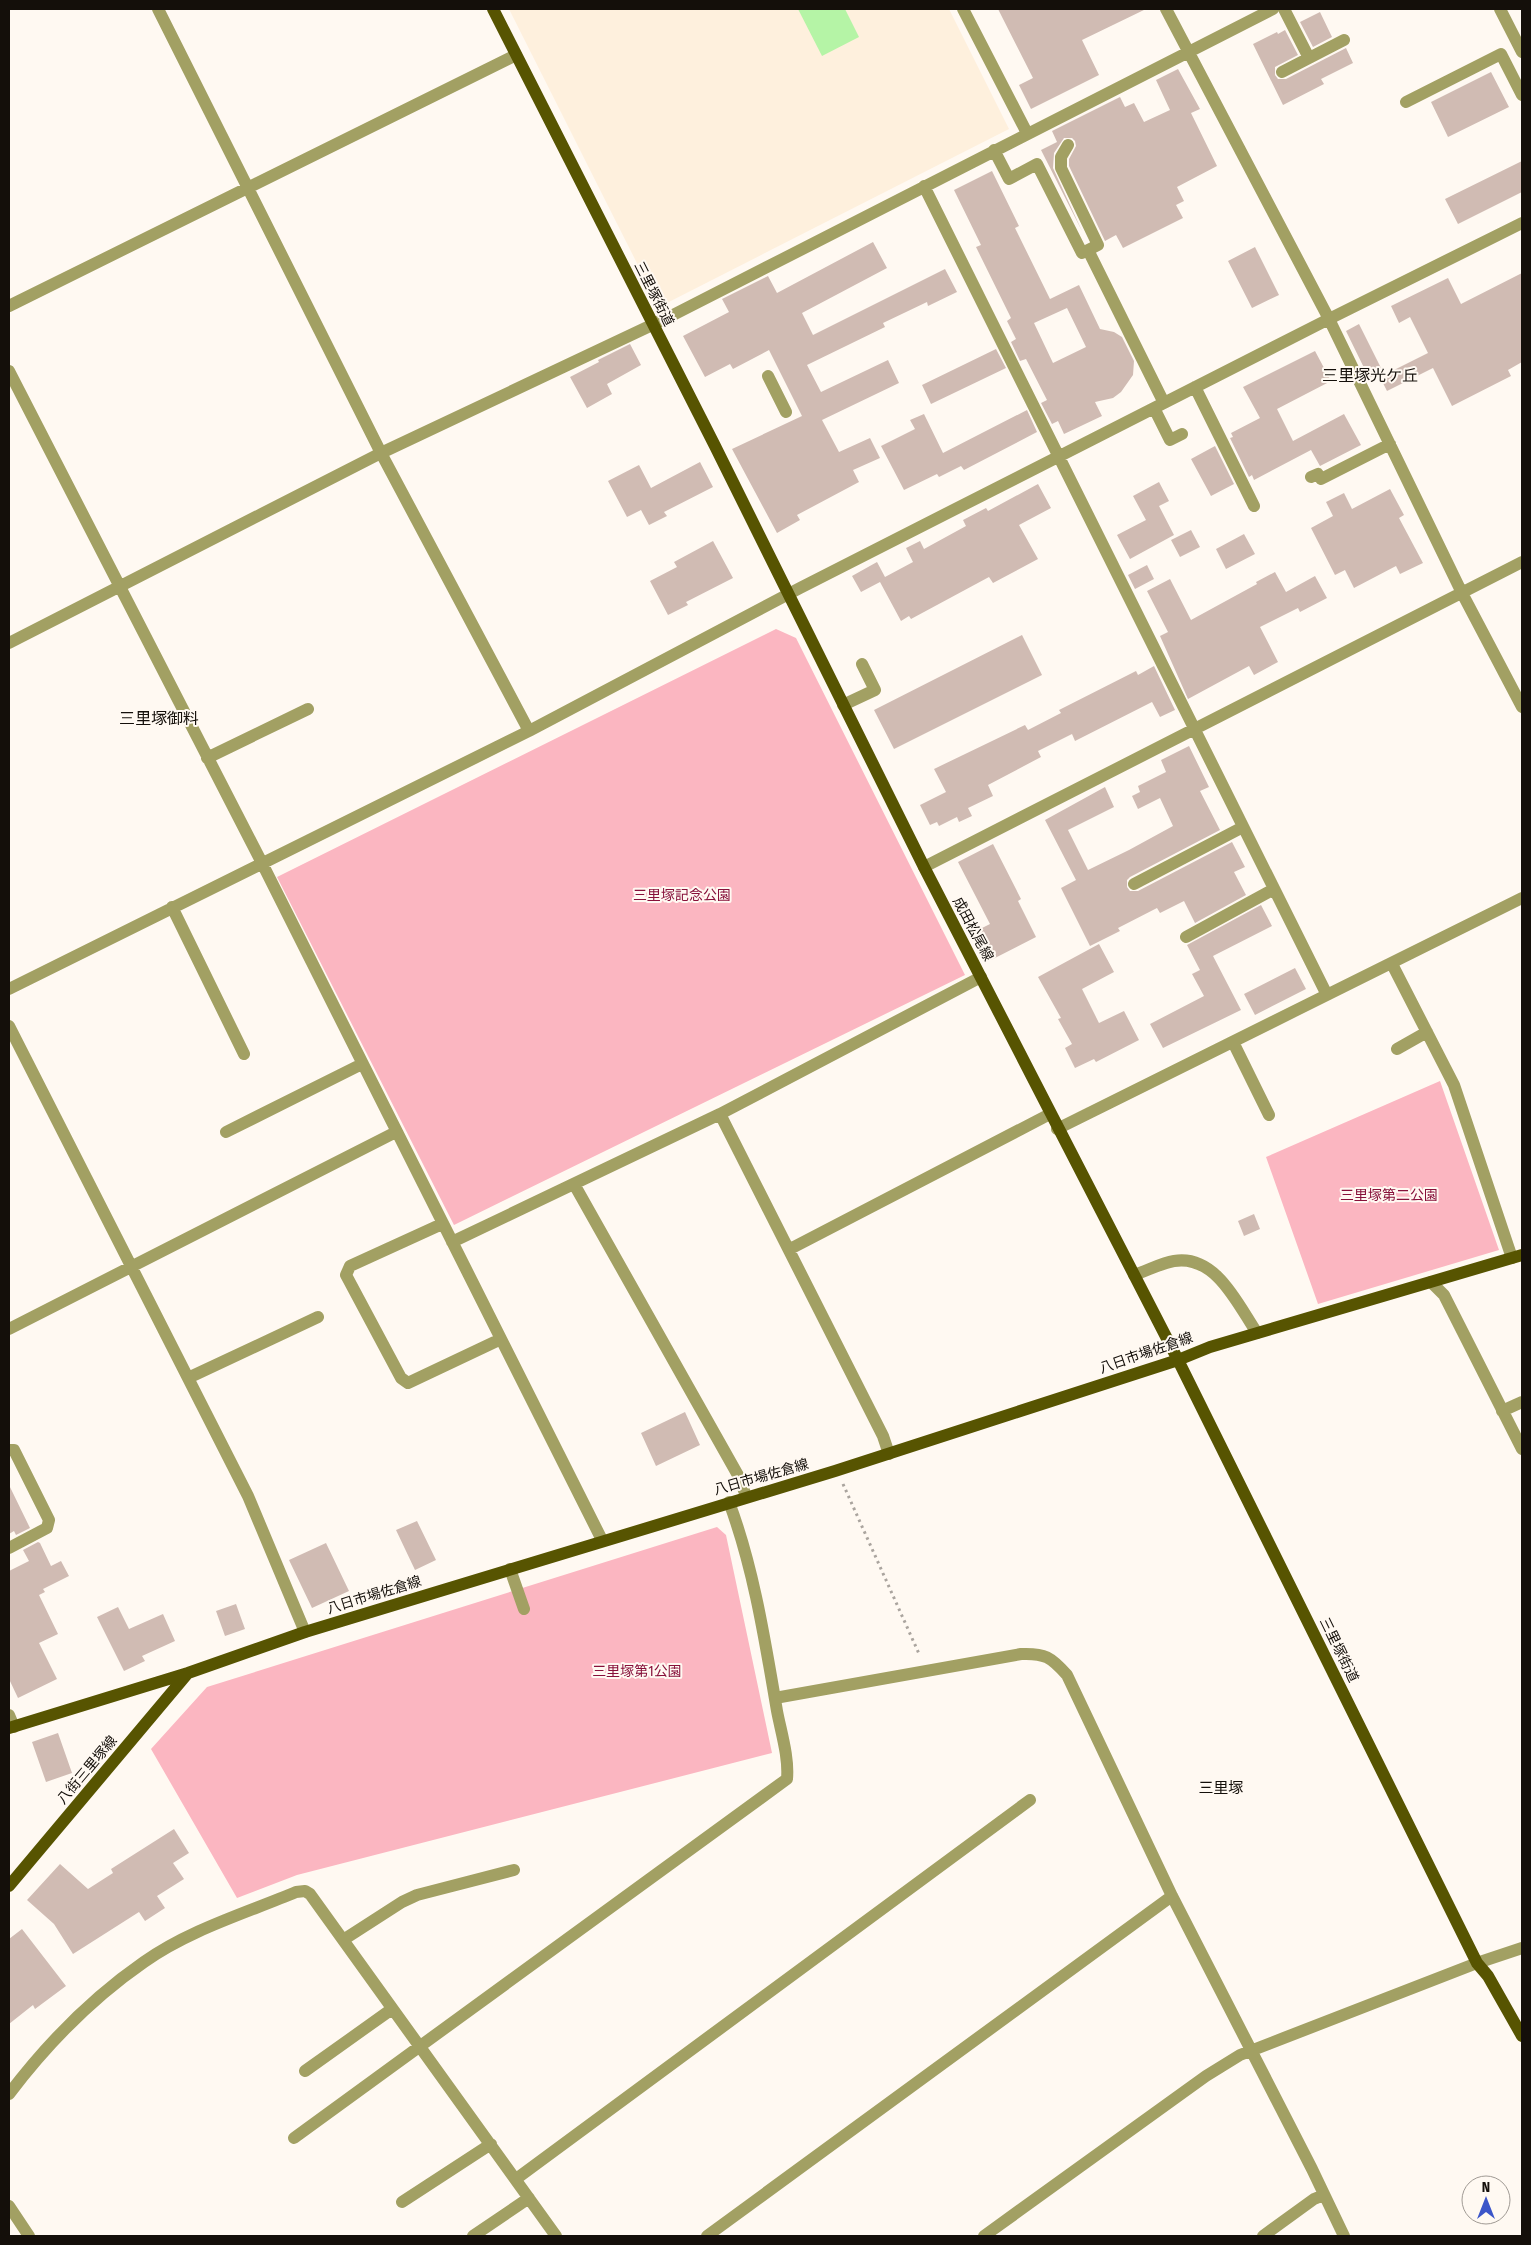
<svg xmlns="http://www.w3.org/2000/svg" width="1531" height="2245" font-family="'Fira Sans Condensed','Noto Sans JP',sans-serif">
<rect width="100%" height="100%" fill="#fff9f2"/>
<!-- built -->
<path fill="#fef0dd" d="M509 9H949L1009 129 659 307Z"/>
<!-- green -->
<path fill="#fbb6c1" d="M776 629 796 638 965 975 454 1225 277 877Z
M1440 1081 1499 1250 1318 1304 1266 1157Z
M717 1527 726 1535 772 1753 297 1875 237 1898 151 1749 207 1687Z"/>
<!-- water -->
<path fill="#b5f4a6" d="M798 9H845L859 37 822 56Z"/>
<!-- building -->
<path fill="#d0bbb3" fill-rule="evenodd" d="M998 9H1146L1082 40 1099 75 1031 109 1019 85 1033 78Z
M1320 12 1332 37 1313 47 1300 22Z
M1285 30 1298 55 1275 67V75L1278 79H1286L1346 48 1353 63 1321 79 1324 84 1283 105 1253 44 1277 32 1278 34Z
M1178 69 1200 109 1191 113 1217 166 1177 187 1184 201 1176 205 1183 218 1123 248 1116 235 1105 241 1069 166V159L1076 146 1075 141 1072 138H1064L1054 153 1053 168 1082 231 1041 150 1057 142 1052 131 1120 97 1125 107 1134 103 1144 122 1170 110 1156 80Z
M1491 72 1509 107 1448 137 1431 102Z
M1522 161V192L1458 224 1445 199Z
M992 171 1019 226 1015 228 1050 299 1079 285 1100 329 1114 332 1122 337 1134 361 1133 375 1121 392 1113 398 1095 402 1102 416 1064 434 1058 421 1052 424 1041 403 1047 400 1026 359 1020 361 1011 342 1016 339 1007 321 1011 318 976 247 981 245 954 190ZM1067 308 1086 347 1053 363 1034 323Z
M873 242 887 268 802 313 813 335 945 269 957 292 928 306 927 302 883 323 885 327 807 365 821 392 888 360 899 383 822 420 839 452 870 438 880 458 853 470 859 482 797 515 800 520 777 533 732 449 802 416 769 350 733 369 730 364 705 377 683 336 729 312 722 299 768 276 777 293Z
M1255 247 1279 295 1252 308 1228 261Z
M1522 273V362L1508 370 1511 376 1452 406 1433 368 1387 391 1380 377 1428 353 1410 317 1399 323 1391 306 1448 278 1461 304Z
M1359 324 1383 372 1369 378 1346 331Z
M630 344 641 365 607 384 612 394 587 408 570 377 599 362 598 360Z
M996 349 1006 368 931 404 922 385Z
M1315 351 1331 381 1277 409 1293 441 1344 414 1361 445 1320 466 1311 450 1254 480 1252 475 1249 477 1230 438 1233 437 1231 433 1260 418 1243 387Z
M1027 410 1037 432 964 470 961 466 939 477 937 474 904 490 881 446 915 429 910 420 924 414 943 453Z
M1215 446 1234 484 1211 496 1191 459Z
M700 462 713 487 664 512 667 516 649 525 641 510 627 517 608 481 639 465 651 488Z
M1159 482 1169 501 1159 506 1174 535 1130 559 1117 535 1146 520 1133 496Z
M1038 484 1051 508 1019 525 1038 559 993 583 989 577 911 619 909 616 901 621 880 582 861 592 852 576 877 562 885 577 913 562 906 548 920 541 924 549 966 526 963 520 986 508 988 511Z
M1390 489 1404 515 1399 518 1423 563 1400 574 1396 566 1354 588 1345 570 1335 575 1311 528 1333 516 1326 502 1344 493 1352 509Z
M1191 530 1200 547 1180 557 1171 540Z
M1244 534 1255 554 1226 569 1216 549Z
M713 541 733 578 686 602 688 605 668 615 650 581 677 567 674 562Z
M1147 565 1154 579 1135 589 1128 575Z
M1275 572 1286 592 1315 576 1327 598 1300 612 1298 608 1260 627 1278 662 1254 675 1249 666 1188 699 1160 636 1168 632 1147 591 1170 579 1191 620 1257 584 1256 582Z
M1022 635 1042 675 894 749 874 710Z
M1154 666 1175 710 1160 717 1152 702 1075 741 1072 734 1038 751 1041 757 988 785 993 796 968 808 972 816 959 822 957 817 939 826 937 822 930 825 920 805 946 792 934 769 1025 725 1028 730 1061 713 1059 710 1136 671 1138 675Z
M1189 746 1209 787 1200 791 1220 830 1130 877 1127 880V887L1130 891H1138L1232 842 1245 867 1234 872 1246 895 1195 923 1184 901 1160 913 1157 908 1118 928 1120 931 1090 946 1061 888 1076 880 1045 820 1105 787 1114 807 1068 830 1088 870 1129 850 1173 826 1160 798 1138 809 1132 796 1140 792 1138 786 1166 772 1161 760Z
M993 844 1021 899 1018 901 1036 937 991 960 976 931 990 924 958 862Z
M1261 905 1272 926 1213 956 1241 1010 1163 1048 1150 1024 1204 996 1192 974 1200 970 1187 945Z
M1099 944 1114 972 1082 989 1099 1023 1124 1011 1139 1040 1096 1062 1094 1059 1075 1068 1065 1048 1072 1044 1058 1019 1061 1018 1038 977Z
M1295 968 1306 989 1255 1015 1244 994Z
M1254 1214 1260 1229 1244 1236 1238 1221Z
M685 1412 700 1445 656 1466 641 1433Z
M9 1485 30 1528 16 1535 14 1531 9 1534Z
M417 1521 436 1560 415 1570 396 1530Z
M38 1542 40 1543 51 1566 61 1561 69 1576 43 1589 45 1592 39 1595 58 1634 39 1643 57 1679 18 1698 9 1679V1571L29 1561 23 1550Z
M326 1543 349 1591 312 1608 289 1560Z
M236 1604 245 1629 225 1636 216 1611Z
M118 1607 129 1629 163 1614 175 1641 142 1656 145 1661 124 1671 97 1617Z
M58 1733 72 1773 46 1782 32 1742Z
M174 1829 189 1853 173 1863 184 1879 157 1896 165 1908 145 1921 139 1912 73 1954 54 1924 27 1900 60 1864 88 1889 113 1873 111 1869Z
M22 1929 66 1986 35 2009 33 2005 9 2024V1939Z"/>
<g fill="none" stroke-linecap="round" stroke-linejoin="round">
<!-- path -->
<path stroke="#aaa49e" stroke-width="3" stroke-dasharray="2.5 4" stroke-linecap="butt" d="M843 1484 920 1656"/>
<!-- minor -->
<path stroke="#a2a063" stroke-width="12" d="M158 9 381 453 529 731
M963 9 1027 133
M1166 9 1329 319 1462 593 1522 707
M1284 9 1309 58
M1500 9 1522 52
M1282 72 1344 40
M1406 102 1501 54 1522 95
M994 150 1009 179 1037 164 1082 253 1098 245 1061 168V157L1068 145
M924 186 1327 995
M1088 250 1164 403
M9 306 516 55
M9 371 262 863 602 1540
M768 376 786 412
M1195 387 1254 506
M1154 408 1170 440 1182 434
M1311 477 1318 474 1321 479 1390 444
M9 643 381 453 671 316 1273 9
M843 705 875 690 862 664
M207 758 308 709
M924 867 1522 562
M1134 884 1243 827
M172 907 244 1054
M1186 937 1274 889
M1392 964 1454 1085 1512 1258
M9 989 529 731 800 588 1329 319 1522 223
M9 1026 248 1496 305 1632
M1233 1042 1269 1115
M1397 1049 1427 1032
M720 1114 883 1436 889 1454
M1057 1129 1522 898
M226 1132 362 1064
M574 1184 739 1477 746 1496
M442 1224 350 1266 346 1275 401 1378 408 1383 501 1339
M452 1242 720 1114 981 977
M790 1249 1050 1114
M1134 1275C1147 1271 1161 1263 1174 1261 1216 1254 1238 1305 1257 1333
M1431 1282 1444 1295 1522 1449
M9 1329 396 1132
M188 1378 318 1317
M1502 1411 1522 1402
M9 1450H14L49 1520 47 1528 9 1548
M510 1569 524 1609
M775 1698 1021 1654C1045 1653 1051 1657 1067 1675L1172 1896 1312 2169 1344 2236
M9 1715 14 1727
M343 1940 402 1902 417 1895 514 1870
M305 2071 392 2009
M9 2094C47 2044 92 1998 144 1962 189 1930 246 1913 296 1892L305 1891 310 1894 556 2236
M294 2138 787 1779C789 1757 781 1732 777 1711 765 1641 754 1569 729 1502
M516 2179 1030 1800
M402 2202 491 2144
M9 2206 29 2236
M473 2236 529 2198
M707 2236 1172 1896
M984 2236 1206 2076 1240 2055 1477 1963 1522 1948
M1263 2236 1314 2199 1324 2195"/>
<!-- major -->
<path stroke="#575401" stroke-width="12" d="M493 9 715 446 924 867 1178 1360 1477 1963 1488 1976 1522 2036
M9 1728 188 1673 305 1632 835 1471 1178 1360 1210 1347 1522 1255
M9 1886 188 1673"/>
</g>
<g text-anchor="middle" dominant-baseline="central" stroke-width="4" stroke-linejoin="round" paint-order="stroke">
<!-- street labels -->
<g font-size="14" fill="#140f0a" stroke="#fff9f2">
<text transform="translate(654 294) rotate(63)">三里塚街道</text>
<text transform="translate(973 929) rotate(62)">成田松尾線</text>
<text transform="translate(1146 1353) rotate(-19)">八日市場佐倉線</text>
<text transform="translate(761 1477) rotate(-16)">八日市場佐倉線</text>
<text transform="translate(374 1595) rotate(-17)">八日市場佐倉線</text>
<text transform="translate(1339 1650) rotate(64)">三里塚街道</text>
<text transform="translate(87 1770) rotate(-50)">八街三里塚線</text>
</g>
<!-- park labels -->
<g font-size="14" fill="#87103a" stroke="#fff9f2">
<text x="682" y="895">三里塚記念公園</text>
<text x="1389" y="1195">三里塚第二公園</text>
<text x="637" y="1671">三里塚第1公園</text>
</g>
<!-- neighbourhood labels -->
<g font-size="15" fill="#140f0a" stroke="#fff9f2">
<text x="1221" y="1788">三里塚</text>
</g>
<!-- quarter labels -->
<g font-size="16" fill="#140f0a" stroke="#fff9f2">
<text x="1370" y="375">三里塚光ケ丘</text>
<text x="159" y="718">三里塚御料</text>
</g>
</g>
<!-- border -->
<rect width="1531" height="2245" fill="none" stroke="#140f0a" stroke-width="20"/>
<!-- north arrow -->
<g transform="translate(1486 2200)"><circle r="24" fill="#fff9f2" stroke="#a19b95"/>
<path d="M0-4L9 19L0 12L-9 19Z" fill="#3c56c9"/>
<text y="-8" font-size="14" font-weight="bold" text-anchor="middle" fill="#140f0a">N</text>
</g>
</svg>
